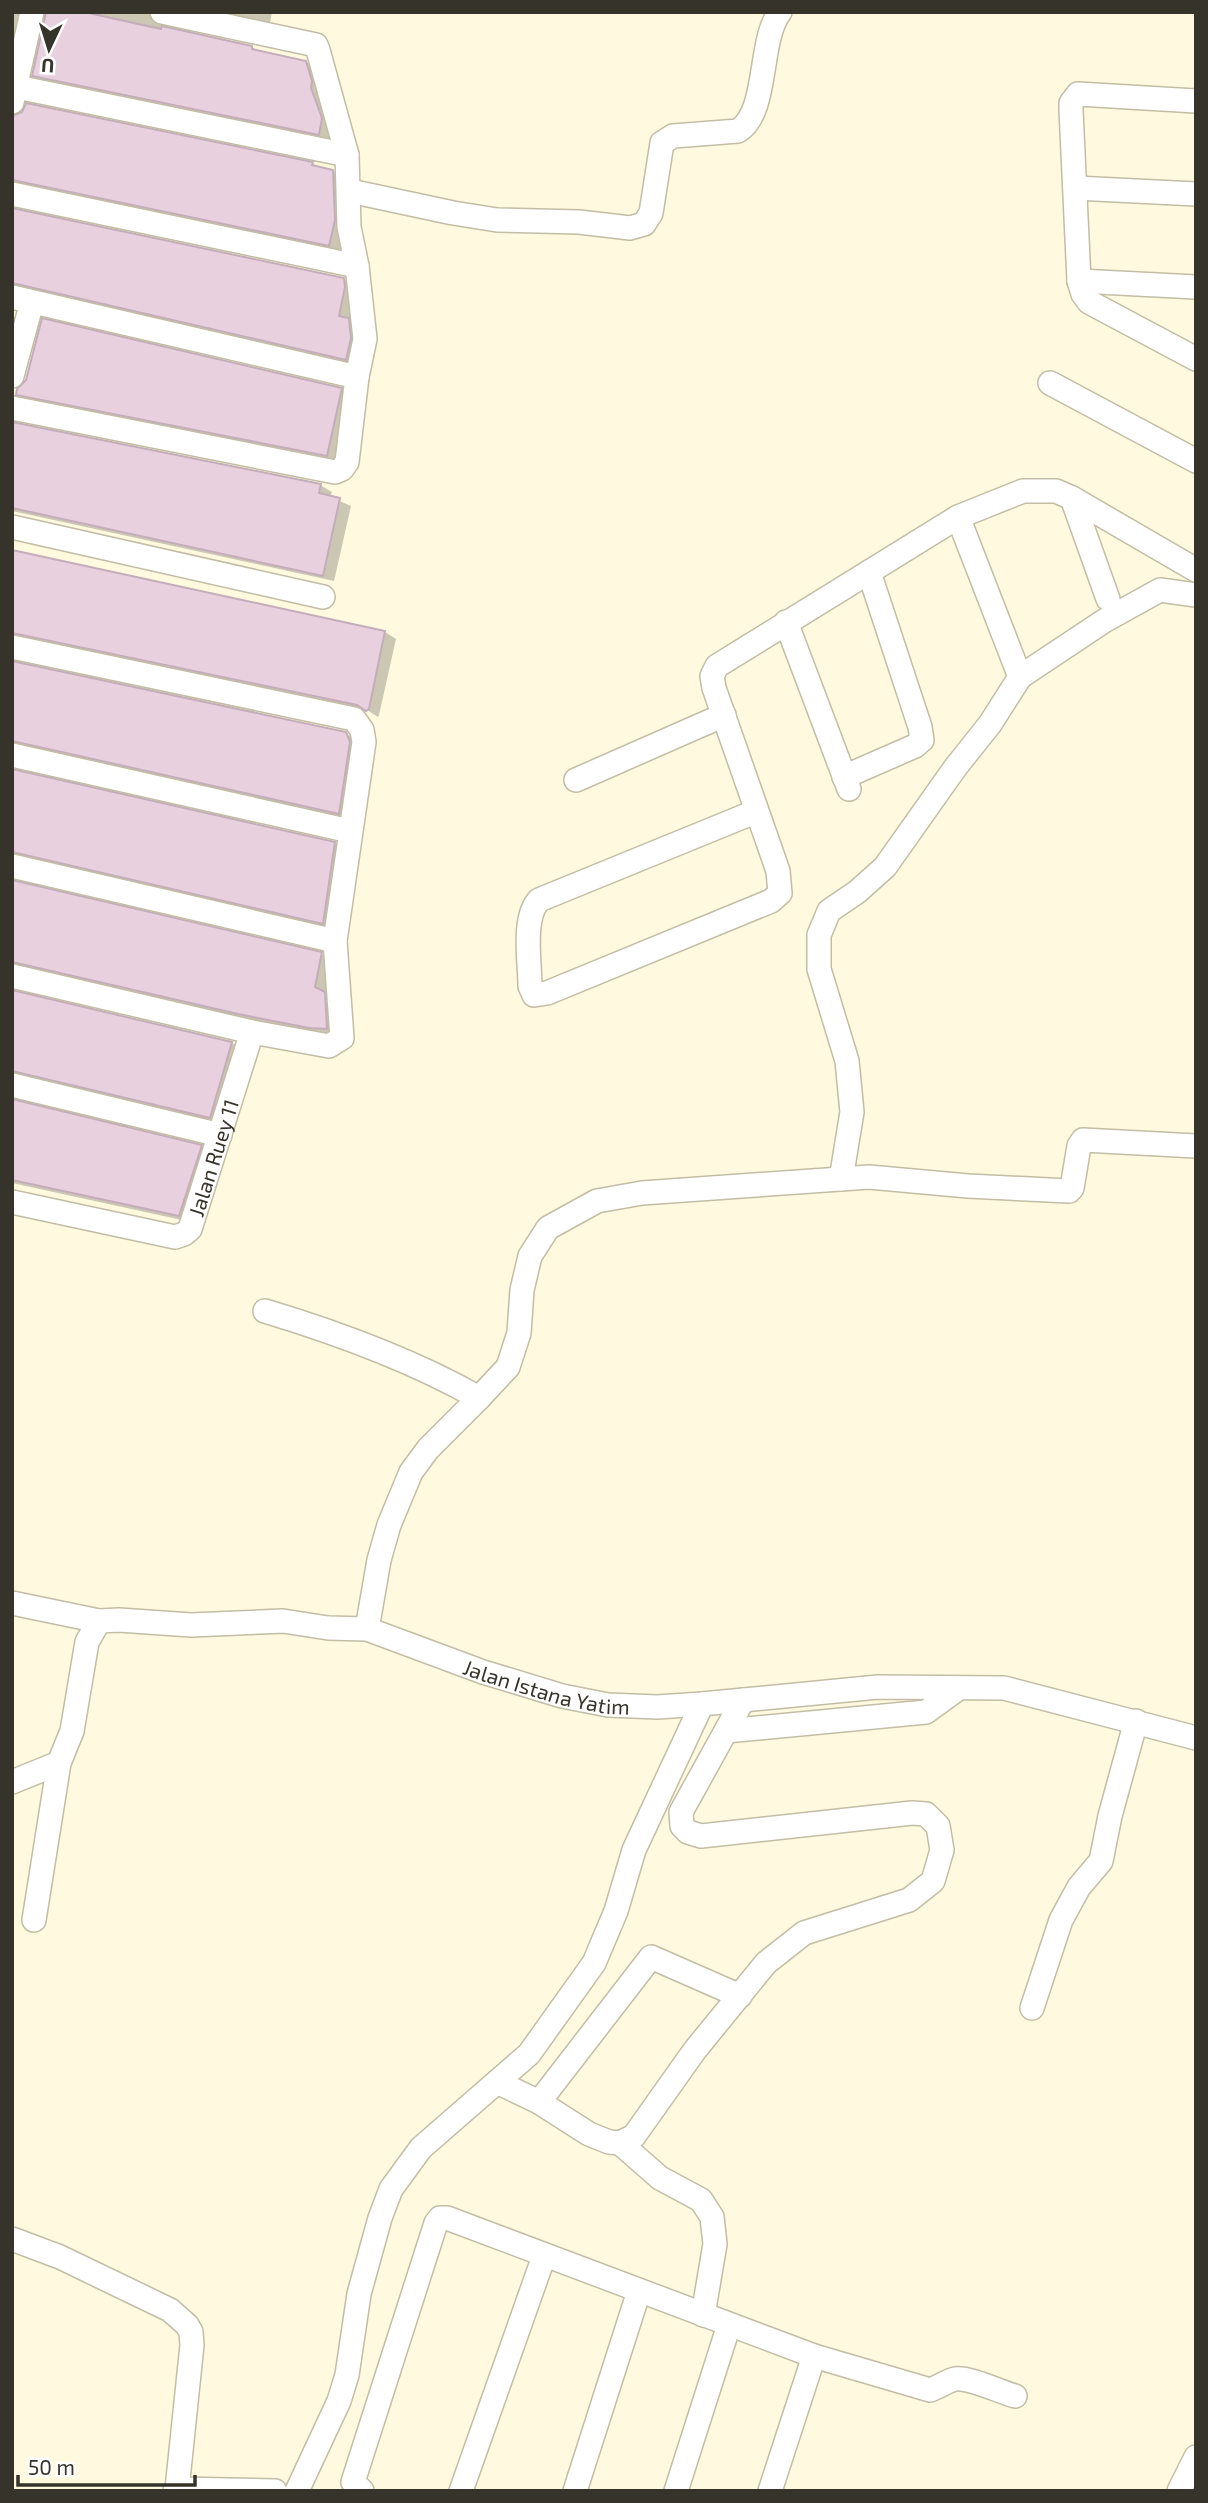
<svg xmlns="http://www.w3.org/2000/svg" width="1208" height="2503" font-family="'Exo 2',sans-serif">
<rect width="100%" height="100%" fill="#fef9df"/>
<!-- shadow -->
<path fill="#0003" d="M12 12H31L12 85Z
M47 12H161L159 17 163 28 252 47 260 52 306 62 317 69 333 126 330 140 45 81 34 75Z
M217 12H272L270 23Z
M12 117 312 164 333 171 344 178 346 227 340 251 12 192Z
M12 210 344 280 355 286 356 294 350 321 359 326 357 365 28 289 12 290Z
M341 389 352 396 338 461 29 400 18 394Z
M12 424 320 485 332 492 330 497 351 506 334 581 12 511Z
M12 551 385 632 396 639 379 715 378 717 367 710 27 639 12 647Z
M12 662 345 733 357 740 350 819 28 747H19L12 755Z
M12 770 335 844 346 850 334 929 28 858H19L12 866Z
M12 881 321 954 332 960 325 994 335 1000 338 1034H322L251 1020 28 968H19L12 973Z
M12 991 232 1043 243 1050 221 1123 28 1077H19L12 1085Z
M12 1100 201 1147 212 1153 191 1222 12 1183Z"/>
<!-- building -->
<path fill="#e8d0df" stroke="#c4acbb" stroke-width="2" d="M46 12H84L161 29 162 26 252 46V49L306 61 312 81 311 88 322 118 319 135 32 76Z
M26 103 313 162 312 165 333 170 335 220 329 246 12 180V116L22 112Z
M12 208 344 278 345 287 339 316 349 318 351 338 346 360 12 283Z
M42 318 342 388 327 456 16 395 17 389 26 380Z
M12 422 321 484 319 493 340 498 323 576 12 508Z
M12 550 385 631 369 709 366 711 357 705 12 633Z
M12 661 346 732 350 742 339 814 12 741Z
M12 769 335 842 323 924 12 852Z
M12 880 322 952 315 987 325 992 327 1029 309 1028 238 1014 12 962Z
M12 990 232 1042 210 1118 12 1071Z
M12 1099 202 1145 179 1216 12 1180Z"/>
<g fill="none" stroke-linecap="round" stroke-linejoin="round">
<!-- street casing -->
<g stroke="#c2bda4" stroke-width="26">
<g id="street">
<path d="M12 86 347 155"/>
<path d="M1196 101 1078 94 1071 103V110L1079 281 1083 294 1089 302 1196 359"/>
<path d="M12 102 32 12"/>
<path d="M1075 188 1196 194"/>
<path d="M350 191 453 213 497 220 579 222 630 228 644 224 651 213 662 143 673 136 738 131C769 112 758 40 780 12"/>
<path d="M12 194 357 266"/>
<path d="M1079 281 1196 287"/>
<path d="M12 297 357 377"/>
<path d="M12 376 32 302"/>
<path d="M1050 383 1196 461"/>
<path d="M12 408 335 472 342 469 347 462 357 377 365 339 357 266 349 227 347 155 318 50 316 45 162 12"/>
<path d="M1072 498 1108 599"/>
<path d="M12 527 323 597"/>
<path d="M786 622 849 789"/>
<path d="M12 647 354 719 362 730 364 742 335 941 342 1038 329 1046 252 1032 12 976"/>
<path d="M1020 677 1104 621 1160 590 1196 595"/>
<path d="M12 755 350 831"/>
<path d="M844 777 915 746 922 740 920 727 869 572"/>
<path d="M576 780 724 715"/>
<path d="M757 811 539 900C522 918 530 963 530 986L534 995 547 993 771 901 780 893 778 871 714 688 712 676 717 666 958 517 1023 491H1056L1072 498 1196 570"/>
<path d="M12 866 335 941"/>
<path d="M12 1085 220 1135"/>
<path d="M841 1179 852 1112 847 1061 819 969V935L829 911 857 892 885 867 955 768 990 724 1020 677 958 517"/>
<path id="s1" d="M12 1202 175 1237 184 1234 190 1229 252 1032"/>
<path d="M265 1311C338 1333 412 1360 479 1398L428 1449 411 1472 389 1525 379 1560 367 1629"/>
<path d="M479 1398 508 1367 519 1333 522 1290 530 1256 548 1228 597 1201 642 1193 869 1177 968 1186 1069 1191 1072 1188 1079 1146 1083 1140 1196 1146"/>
<path d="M12 1603 99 1621"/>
<path d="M726 1731 926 1712 959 1688"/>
<path id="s2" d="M12 1782 59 1763 72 1731 87 1642 99 1621 119 1620 191 1625 283 1621 328 1628 367 1629 483 1672 562 1696 608 1705 657 1707 702 1704 878 1687 1004 1688 1196 1738"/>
<path d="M34 1920 59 1763"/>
<path d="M1032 2008 1061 1920 1079 1887 1101 1861 1110 1816 1136 1721"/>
<path d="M497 2082 539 2102 589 2134 609 2142 620 2143 634 2136 695 2050 766 1963 804 1933 909 1900 933 1881 942 1850 938 1826 926 1814 912 1813 701 1836 688 1832 682 1826 681 1812 743 1700"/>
<path d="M539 2102 651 1957 740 1996"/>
<path d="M620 2143 660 2178 701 2200 712 2217 715 2244 703 2315"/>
<path d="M12 2239 60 2257 170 2310 187 2325 191 2332 192 2345 177 2489"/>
<path d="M814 2356 930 2390C939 2387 947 2381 955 2379 970 2377 1000 2392 1015 2396"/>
<path d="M175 2491 177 2489 275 2491"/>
<path d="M297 2491 339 2401 347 2375 359 2294 380 2218 391 2189 421 2148 529 2054 594 1963 616 1911 634 1850 702 1704"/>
<path d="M362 2491 353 2482 436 2223 440 2218H447L814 2356 770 2491"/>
<path d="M461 2491 544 2256"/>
<path d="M575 2491 639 2291"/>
<path d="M676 2491 729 2325"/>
<path d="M1179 2491 1196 2457"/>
</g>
</g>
<!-- street -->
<use href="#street" stroke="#fff" stroke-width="23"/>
</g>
<g text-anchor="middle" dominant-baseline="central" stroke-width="7" stroke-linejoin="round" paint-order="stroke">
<!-- street labels -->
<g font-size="21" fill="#36332a" stroke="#fff">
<text stroke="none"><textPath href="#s1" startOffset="259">Jalan Ruey 11</textPath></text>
<text stroke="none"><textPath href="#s2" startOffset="658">Jalan Istana Yatim</textPath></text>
</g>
</g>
<!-- border -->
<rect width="1208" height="2503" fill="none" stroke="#36332a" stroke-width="28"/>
<!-- north arrow -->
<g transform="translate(49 49) rotate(184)" stroke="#ffffff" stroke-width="5" paint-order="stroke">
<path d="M0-5L12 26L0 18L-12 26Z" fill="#36332a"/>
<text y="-10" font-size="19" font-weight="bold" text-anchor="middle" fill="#36332a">U</text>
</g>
<!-- scale -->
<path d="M18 2475v10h177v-10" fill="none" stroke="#36332a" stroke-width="3.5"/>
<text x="28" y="2475" font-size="21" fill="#36332a" stroke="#ffffff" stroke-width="5" paint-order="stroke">50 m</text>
</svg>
